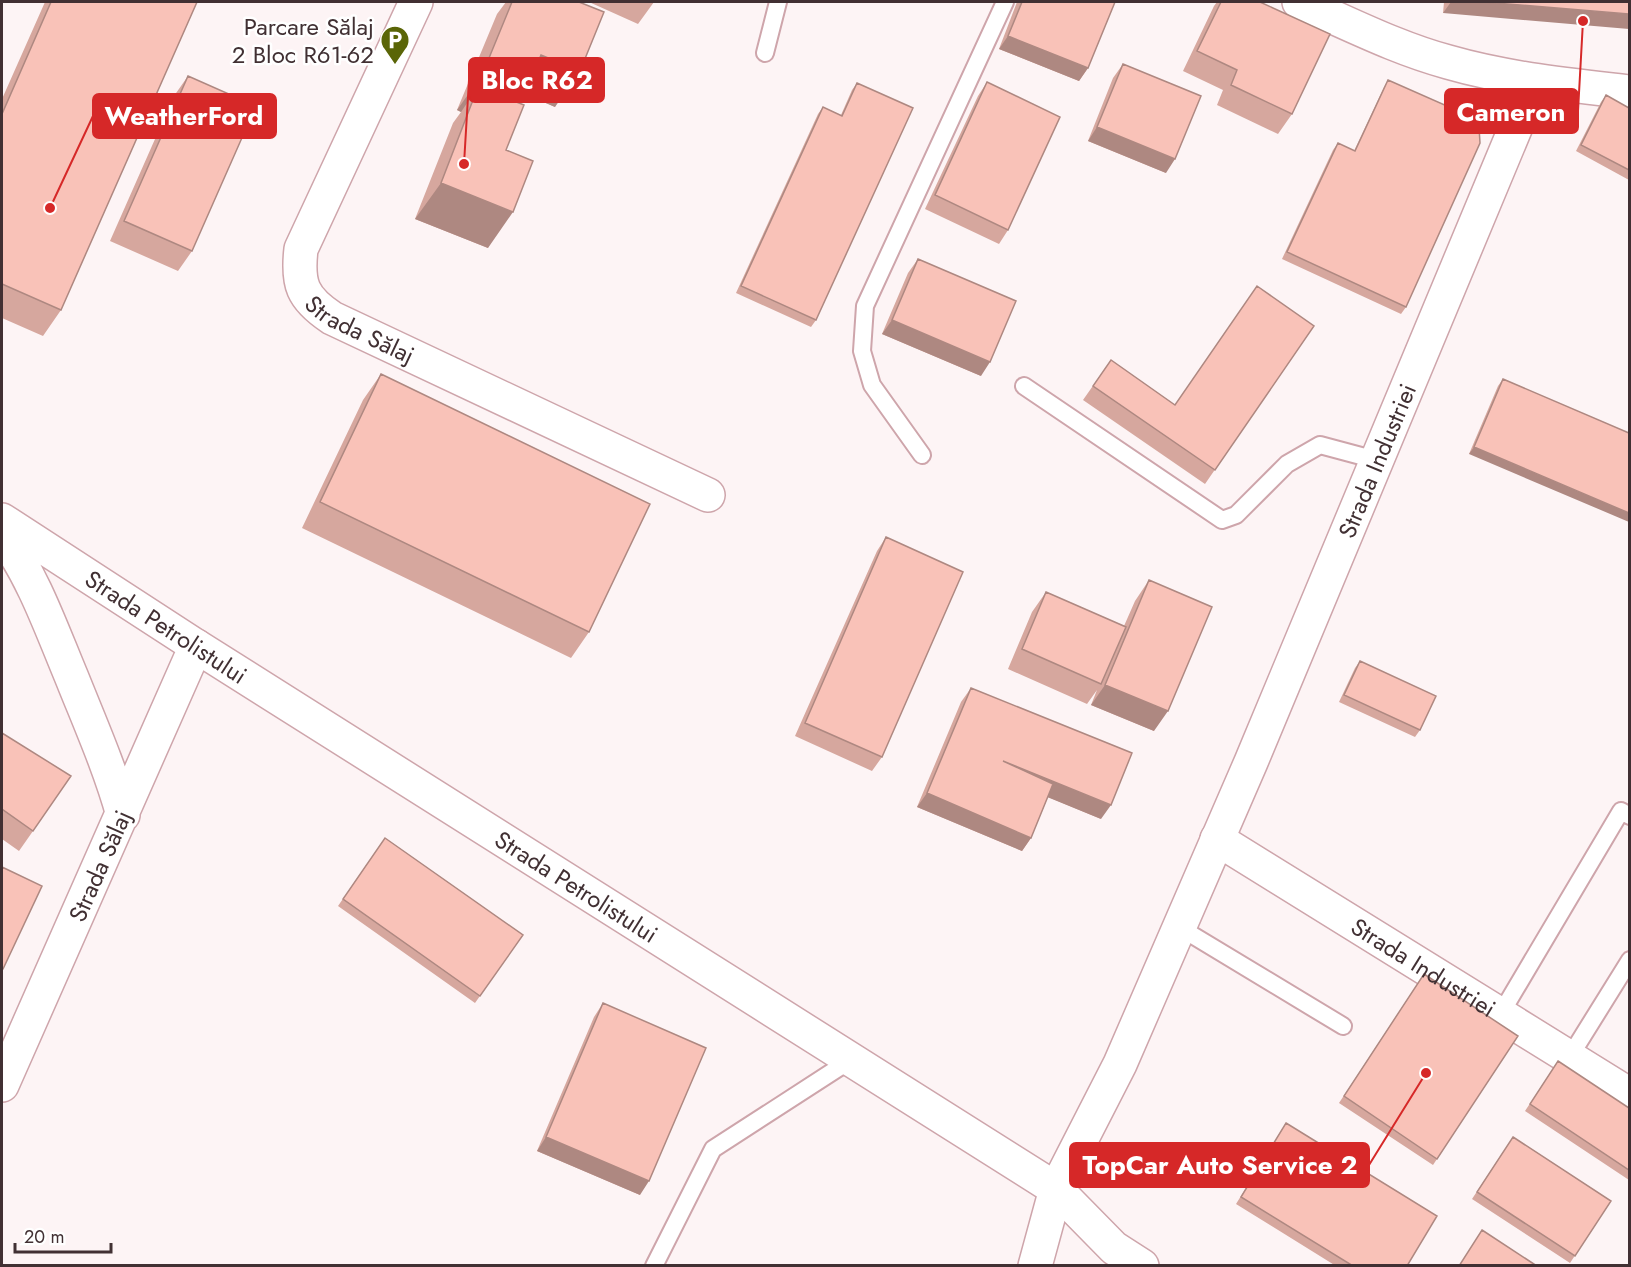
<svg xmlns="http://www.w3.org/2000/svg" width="1631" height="1267" font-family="Jost,sans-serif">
<rect width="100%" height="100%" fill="#fdf4f5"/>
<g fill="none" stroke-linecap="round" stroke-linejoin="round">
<!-- service casing -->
<g stroke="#cea5ab" stroke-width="20">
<path id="service" d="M765 53 778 2
M1024 386 1222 520 1236 515 1287 464 1320 445 1376 460
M922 455 872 385 862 351 865 306 1005 2
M1179 927 1343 1026
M1500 1015 1621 811 1630 816
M1569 1058 1630 960
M654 1266 713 1149 849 1061"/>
</g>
<!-- minor casing -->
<g stroke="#cea5ab" stroke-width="36">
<g id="minor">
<path id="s1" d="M416 2 301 249C297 284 302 298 332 318L708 495"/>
<path id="s2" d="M196 646 1056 1189 1114 1248 1142 1266"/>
<path id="s3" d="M1217 839 1630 1095"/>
<path id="s4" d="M1035 1266 1056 1189 1120 1064 1251 762 1535 81"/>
</g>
</g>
<!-- tertiary casing -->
<g stroke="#cea5ab" stroke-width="36">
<path id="tertiary" d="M2 520 196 646 2 1085
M2 534C34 578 51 628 72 678 90 723 110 768 123 815"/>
</g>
<!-- secondary casing -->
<g stroke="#cea5ab" stroke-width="36">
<path id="secondary" d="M1299 2C1348 23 1396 48 1448 62 1507 79 1569 85 1630 92"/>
</g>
<!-- service -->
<use href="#service" stroke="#fff" stroke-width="16"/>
<!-- minor -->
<use href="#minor" stroke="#fff" stroke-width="33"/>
<!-- tertiary -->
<use href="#tertiary" stroke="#fff" stroke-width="33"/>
<!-- secondary -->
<use href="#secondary" stroke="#fff" stroke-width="33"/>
</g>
<!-- wall -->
<path fill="#d6a79e" d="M45 2H197L61 310 43 336 2 318V99Z
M506 2H579L555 107 525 94 519 103 506 150 488 248 415 219 453 123 461 112 457 110 497 14Z
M589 2H654L638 24Z
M1017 2H1115L1088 68 1079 81 999 49Z
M1217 2H1260L1292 114 1278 134 1217 105 1223 90 1183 71 1214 6Z
M1444 2H1629L1443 13Z
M1123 64 1166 173 1088 141 1113 78Z
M188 76 192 251 178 271 110 241 174 96Z
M1388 80 1406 307 1401 314 1282 259 1333 150 1338 143 1354 151 1384 87Z
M987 82 1008 230 999 244 925 209 978 96Z
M857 83 816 320 811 327 736 293 818 114 823 107 841 115 852 90Z
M1606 95 1629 108V180L1576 151 1601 102Z
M918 259 981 376 882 334 908 273Z
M1314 326 1205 484 1083 400 1111 360 1175 405Z
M381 374 589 632 571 658 302 528 363 400Z
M1503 379 1629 433 1469 454 1498 386Z
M886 537 882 757 872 771 795 736 877 551Z
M1149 580 1154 731 1091 705 1097 690 1087 704 1008 669 1032 612 1046 592 1124 626 1135 601Z
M1360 661 1420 730 1415 737 1339 702 1355 668Z
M971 688 1101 819 1048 797 1031 838 1022 851 917 807 961 702Z
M2 733 33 831 19 851 2 839Z
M385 838 523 935 475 1003 338 906Z
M1424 974 1518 1036 1433 1165 1339 1103Z
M603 1003 640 1195 537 1151 594 1017Z
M1558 1061 1629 1108V1180L1525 1111Z
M1286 1123 1407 1266H1336L1236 1204Z
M1513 1137 1611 1201 1570 1263 1472 1199Z"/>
<!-- shaded-wall -->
<path fill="#ae8881" d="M1451 2H1483L1629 14V29L1443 13Z
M1008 36 1088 68 1079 81 999 49Z
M541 55 580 71 555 107 525 94 501 129 478 87 461 112 457 110 482 75Z
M1097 127 1175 159 1166 173 1088 141Z
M441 183 513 212 488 248 415 219Z
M892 320 990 362 981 376 882 334Z
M1474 447 1629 513V522L1469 454Z
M1105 685 1168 711 1154 731 1091 705Z
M1003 761 1111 805 1101 819 993 775Z
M927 793 1031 838 1022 851 917 807Z
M546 1137 649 1181 640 1195 537 1151Z"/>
<!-- building -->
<path fill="#f9c2b8" stroke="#ae8881" stroke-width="1.5" d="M51 2H197L61 310 2 284V114Z
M512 2H579L604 12 580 71 541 55 526 93 482 75Z
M1022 2H1115L1088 68 1008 36Z
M1221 2H1260L1330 34 1292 114 1231 85 1237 70 1197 51Z
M1483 2H1629V14Z
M1123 64 1201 96 1175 159 1097 127Z
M188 76 256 106 192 251 124 221Z
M1388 80 1472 117 1479 127 1480 143 1406 307 1287 252 1338 143 1355 151Z
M987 82 1060 117 1008 230 935 195Z
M857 83 913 108 816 320 741 286 823 107 842 116Z
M478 87 524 105 506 150 533 161 513 212 441 183Z
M1606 95 1629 108V170L1581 145Z
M918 259 1016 301 990 362 892 320Z
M1257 286 1314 326 1215 470 1093 386 1111 360 1175 405Z
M381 374 650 504 589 632 320 502Z
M1503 379 1629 433V513L1474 447Z
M886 537 963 572 882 757 805 723Z
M1149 580 1212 607 1168 711 1105 685Z
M1046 592 1126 627 1101 684 1022 649Z
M1360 661 1436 696 1420 730 1344 695Z
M971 688 1132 753 1111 805 1003 761 1053 784 1031 838 927 793Z
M2 733 71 776 33 831 2 809Z
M385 838 523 935 480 996 343 899Z
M2 867 42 886 3 969H2Z
M1424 974 1518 1036 1437 1159 1344 1096Z
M603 1003 706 1048 649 1181 546 1137Z
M1558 1061 1629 1108V1170L1530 1104Z
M1286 1123 1437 1216 1407 1266H1353L1241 1197Z
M1513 1137 1611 1201 1575 1256 1477 1192Z
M1482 1230 1537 1266H1459Z"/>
<!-- icons -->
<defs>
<g id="parking-pin" transform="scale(1.5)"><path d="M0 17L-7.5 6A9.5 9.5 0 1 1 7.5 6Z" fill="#5a6507" stroke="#fff"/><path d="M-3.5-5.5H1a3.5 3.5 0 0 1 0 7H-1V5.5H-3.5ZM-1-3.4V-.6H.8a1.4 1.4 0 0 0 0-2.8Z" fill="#fff"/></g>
</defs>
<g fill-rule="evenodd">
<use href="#parking-pin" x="395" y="40"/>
</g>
<g text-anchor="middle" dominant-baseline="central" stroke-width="5" stroke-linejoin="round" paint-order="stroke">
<!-- poi labels -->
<g font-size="24" fill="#413033" stroke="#fff" text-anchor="end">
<text x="374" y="26">Parcare Sălaj<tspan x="374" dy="28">2 Bloc R61-62</tspan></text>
</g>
<!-- street labels -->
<g font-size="24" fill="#413033" stroke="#fff">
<text stroke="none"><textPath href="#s1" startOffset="384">Strada Sălaj</textPath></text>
<text stroke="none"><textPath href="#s4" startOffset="876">Strada Industriei</textPath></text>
<text transform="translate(166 627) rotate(33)">Strada Petrolistului</text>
<text transform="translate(100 866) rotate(-66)">Strada Sălaj</text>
<text stroke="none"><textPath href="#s2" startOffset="450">Strada Petrolistului</textPath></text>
<text stroke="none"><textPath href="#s3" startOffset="243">Strada Industriei</textPath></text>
</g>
</g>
<!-- callouts -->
<path fill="none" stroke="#d62828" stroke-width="2" d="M464 164L469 80M1583 21L1578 111M50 208L93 116M1426 1073L1369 1165"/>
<g fill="#d62828" stroke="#fff" stroke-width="2">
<circle cx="464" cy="164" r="6"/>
<circle cx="1583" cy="21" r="6"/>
<circle cx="50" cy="208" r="6"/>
<circle cx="1426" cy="1073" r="6"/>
</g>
<g fill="#d62828" stroke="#d62828" stroke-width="2">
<rect x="469" y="58" width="135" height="44" rx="6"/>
<rect x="1445" y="89" width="133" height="44" rx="6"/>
<rect x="93" y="94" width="183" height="44" rx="6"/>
<rect x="1070" y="1143" width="299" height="44" rx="6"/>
</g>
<g font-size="26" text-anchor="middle" font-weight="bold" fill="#fff">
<text x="537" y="89">Bloc R62</text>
<text x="1511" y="121">Cameron</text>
<text x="184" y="125">WeatherFord</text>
<text x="1220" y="1174">TopCar Auto Service 2</text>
</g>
<!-- border -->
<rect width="1631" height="1267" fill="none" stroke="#413033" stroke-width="6"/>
<!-- scale -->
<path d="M15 1243v9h96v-9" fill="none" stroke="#413033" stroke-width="3"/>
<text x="24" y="1243" font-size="18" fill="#413033" stroke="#ffffff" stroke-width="4.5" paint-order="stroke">20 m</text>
</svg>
